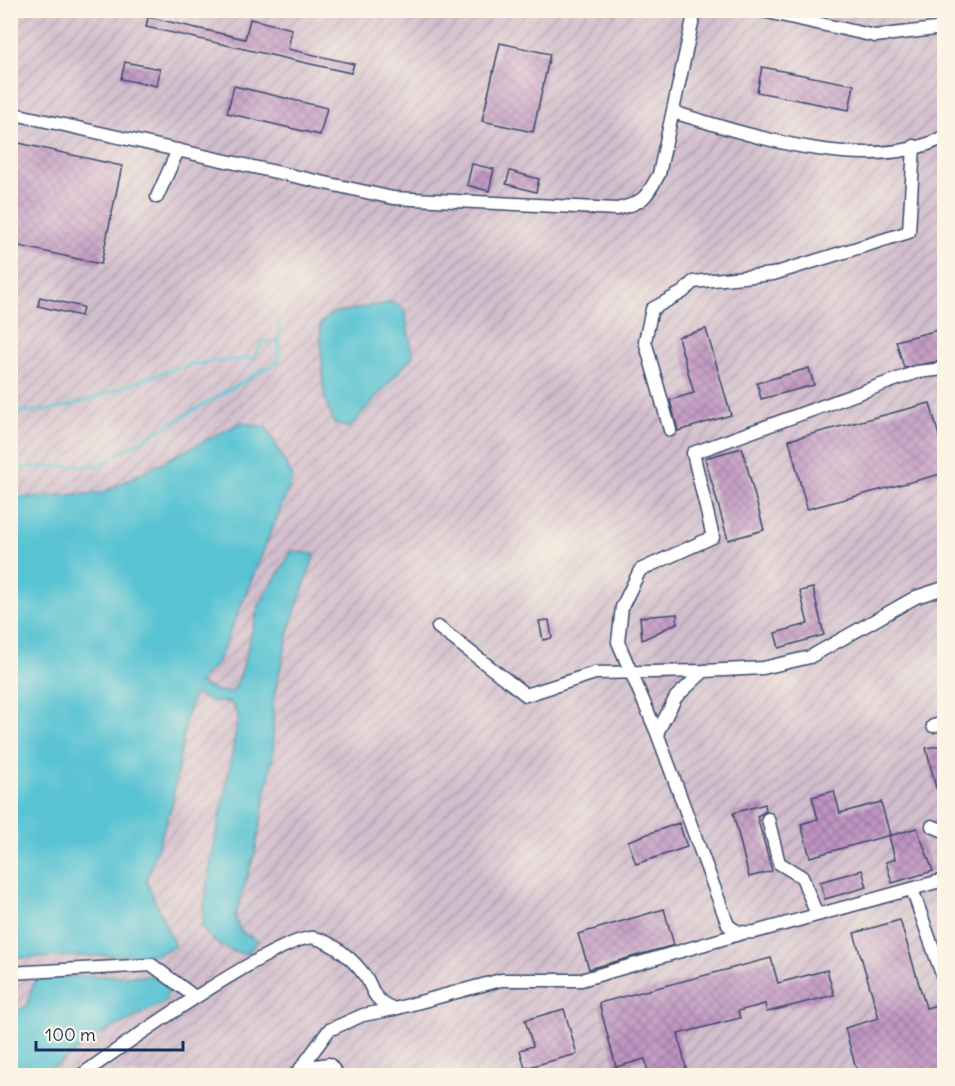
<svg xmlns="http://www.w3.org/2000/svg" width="955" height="1086" font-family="Delius,sans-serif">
<defs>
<pattern id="industrial-furrows" width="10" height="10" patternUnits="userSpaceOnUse" patternTransform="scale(1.5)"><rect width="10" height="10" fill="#d1bdcc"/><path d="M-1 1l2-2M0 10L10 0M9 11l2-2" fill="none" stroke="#a99aa9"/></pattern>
<pattern id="building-cross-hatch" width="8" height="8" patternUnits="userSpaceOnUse" patternTransform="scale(1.5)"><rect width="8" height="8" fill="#bf94c1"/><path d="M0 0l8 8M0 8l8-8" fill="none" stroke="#9a79a0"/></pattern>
</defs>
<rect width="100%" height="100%" fill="#fcf5e5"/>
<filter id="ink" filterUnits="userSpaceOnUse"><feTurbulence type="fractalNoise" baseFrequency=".0167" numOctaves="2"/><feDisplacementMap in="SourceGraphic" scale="12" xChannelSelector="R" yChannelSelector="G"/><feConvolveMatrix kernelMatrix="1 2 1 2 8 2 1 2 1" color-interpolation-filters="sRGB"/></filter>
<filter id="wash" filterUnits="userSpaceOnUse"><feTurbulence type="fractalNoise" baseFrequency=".008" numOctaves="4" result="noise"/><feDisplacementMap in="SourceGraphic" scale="24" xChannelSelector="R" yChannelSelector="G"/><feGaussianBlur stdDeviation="1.35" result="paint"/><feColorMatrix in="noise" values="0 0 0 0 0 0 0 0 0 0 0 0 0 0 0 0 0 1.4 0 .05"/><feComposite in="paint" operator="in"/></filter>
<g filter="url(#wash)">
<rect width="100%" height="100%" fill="#ede2c1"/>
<!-- industrial -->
<path fill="url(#industrial-furrows)" d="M11 11H944V1075H11Z"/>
<!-- water -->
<path fill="#58c3d3" stroke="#3a7998" stroke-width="1.5" d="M393 302 404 309 413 356 349 428 334 423 324 396 320 324 330 314Z
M242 422 267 428 293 478 218 662 198 683 217 691 232 692 240 677 259 605 292 551 315 554 291 623 273 700V754L255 852 235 917 240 931 258 941 247 954C225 951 215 945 202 927 208 855 230 786 238 714L230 702H213L194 694 186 717 172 805 146 881 175 946 158 954 11 958V498L102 493Z
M77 976H151L170 985 165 1002 101 1034 42 1075H11L10 1010 12 1012 26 1007 35 979Z"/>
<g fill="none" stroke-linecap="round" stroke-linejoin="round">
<!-- stream -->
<path stroke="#58c3d3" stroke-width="3" d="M10 410C66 420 131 379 185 366 207 360 232 361 254 358L262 342H279
M10 468 99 465 279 361V326"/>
</g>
<g id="blocks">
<!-- building -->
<path fill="url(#building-cross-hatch)" d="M148 17 245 39 250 19 292 29 288 49 354 64 351 73 146 27Z
M500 43 550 54 533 132 482 121Z
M125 62 160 69 157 86 121 79Z
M762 67 854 85 849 110 757 92Z
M234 86 327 108 320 135 227 113Z
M10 141 122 166 101 264 10 244Z
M472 164 494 169 489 191 467 185Z
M510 171 539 179 536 192 506 184Z
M40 297 83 307 81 316 38 306Z
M945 328V360L904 368 896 341Z
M706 329 731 415 678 431 670 400 694 393 678 337Z
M809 368 814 385 761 399 757 383Z
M930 403 945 459V473L807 509 789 440Z
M742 448 764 530 728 540 705 458Z
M813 588 824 635 779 648 775 633 808 624 800 591Z
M677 614V623L642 640 640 617Z
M549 620 552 638 543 640 539 621Z
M945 745V786L936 788 926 748Z
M834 791 840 813 881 802 890 835 810 857 801 824 818 819 812 797Z
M765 804 766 811 757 816 772 871 749 877 733 813Z
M679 823 687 847 636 864 628 841Z
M917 828 933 871 892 883 886 862 895 859 889 836Z
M862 870 867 887 825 899 820 882Z
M664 909 674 945 589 969 578 934Z
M900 920 926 1008 945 1003V1076H858L845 1028 879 1018 854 933Z
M771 958 778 983 827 970 834 995 767 1012 765 1004 738 1011 740 1018 678 1034 688 1076H649L645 1059 616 1067 599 1003Z
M564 1009 577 1054 525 1068 520 1050 533 1046 525 1020Z"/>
</g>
</g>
<g filter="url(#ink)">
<use href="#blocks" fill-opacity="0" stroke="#3a4a6d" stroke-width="1.5"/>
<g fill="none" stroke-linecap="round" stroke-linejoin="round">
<!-- minor casing -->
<g stroke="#3a4a6d" stroke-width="15">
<path id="minor" d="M758 10 875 36 944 28
M673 112C748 135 870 176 944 137
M10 113 393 198 617 209C643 203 646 198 659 174L695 10
M157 197 178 150
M670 430 645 341 652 309 683 292 693 282 773 274 909 232 914 146
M944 588 916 597 810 657 763 668 704 671 676 697 657 733 728 925C737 933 743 933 755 932L944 880
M438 627 526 695 595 673 704 671
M933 726 944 723
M657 733 618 642 622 607 640 570 713 537 693 453 917 372 944 369
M768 819 779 863 802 877 817 915
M932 826 944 831
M912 889 944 980
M10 973 152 965 195 997
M394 1009 501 980H581L743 933
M80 1076C112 1053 286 930 315 938 334 943 354 960 365 976 370 982 371 990 376 996 379 1002 388 1006 394 1009L363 1015 329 1030 301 1068
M294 1076 301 1068 329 1064 339 1076"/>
</g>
<!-- minor -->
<use href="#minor" stroke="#fff" stroke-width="12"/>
</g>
</g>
<!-- margin -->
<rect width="955" height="1086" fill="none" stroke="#fcf5e5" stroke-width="36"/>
<!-- scale -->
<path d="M36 1041v9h147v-9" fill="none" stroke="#1b2f5e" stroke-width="3"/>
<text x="45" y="1041" font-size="18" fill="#1b2f5e" stroke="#fcf5e5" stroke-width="4.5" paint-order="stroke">100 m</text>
</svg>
